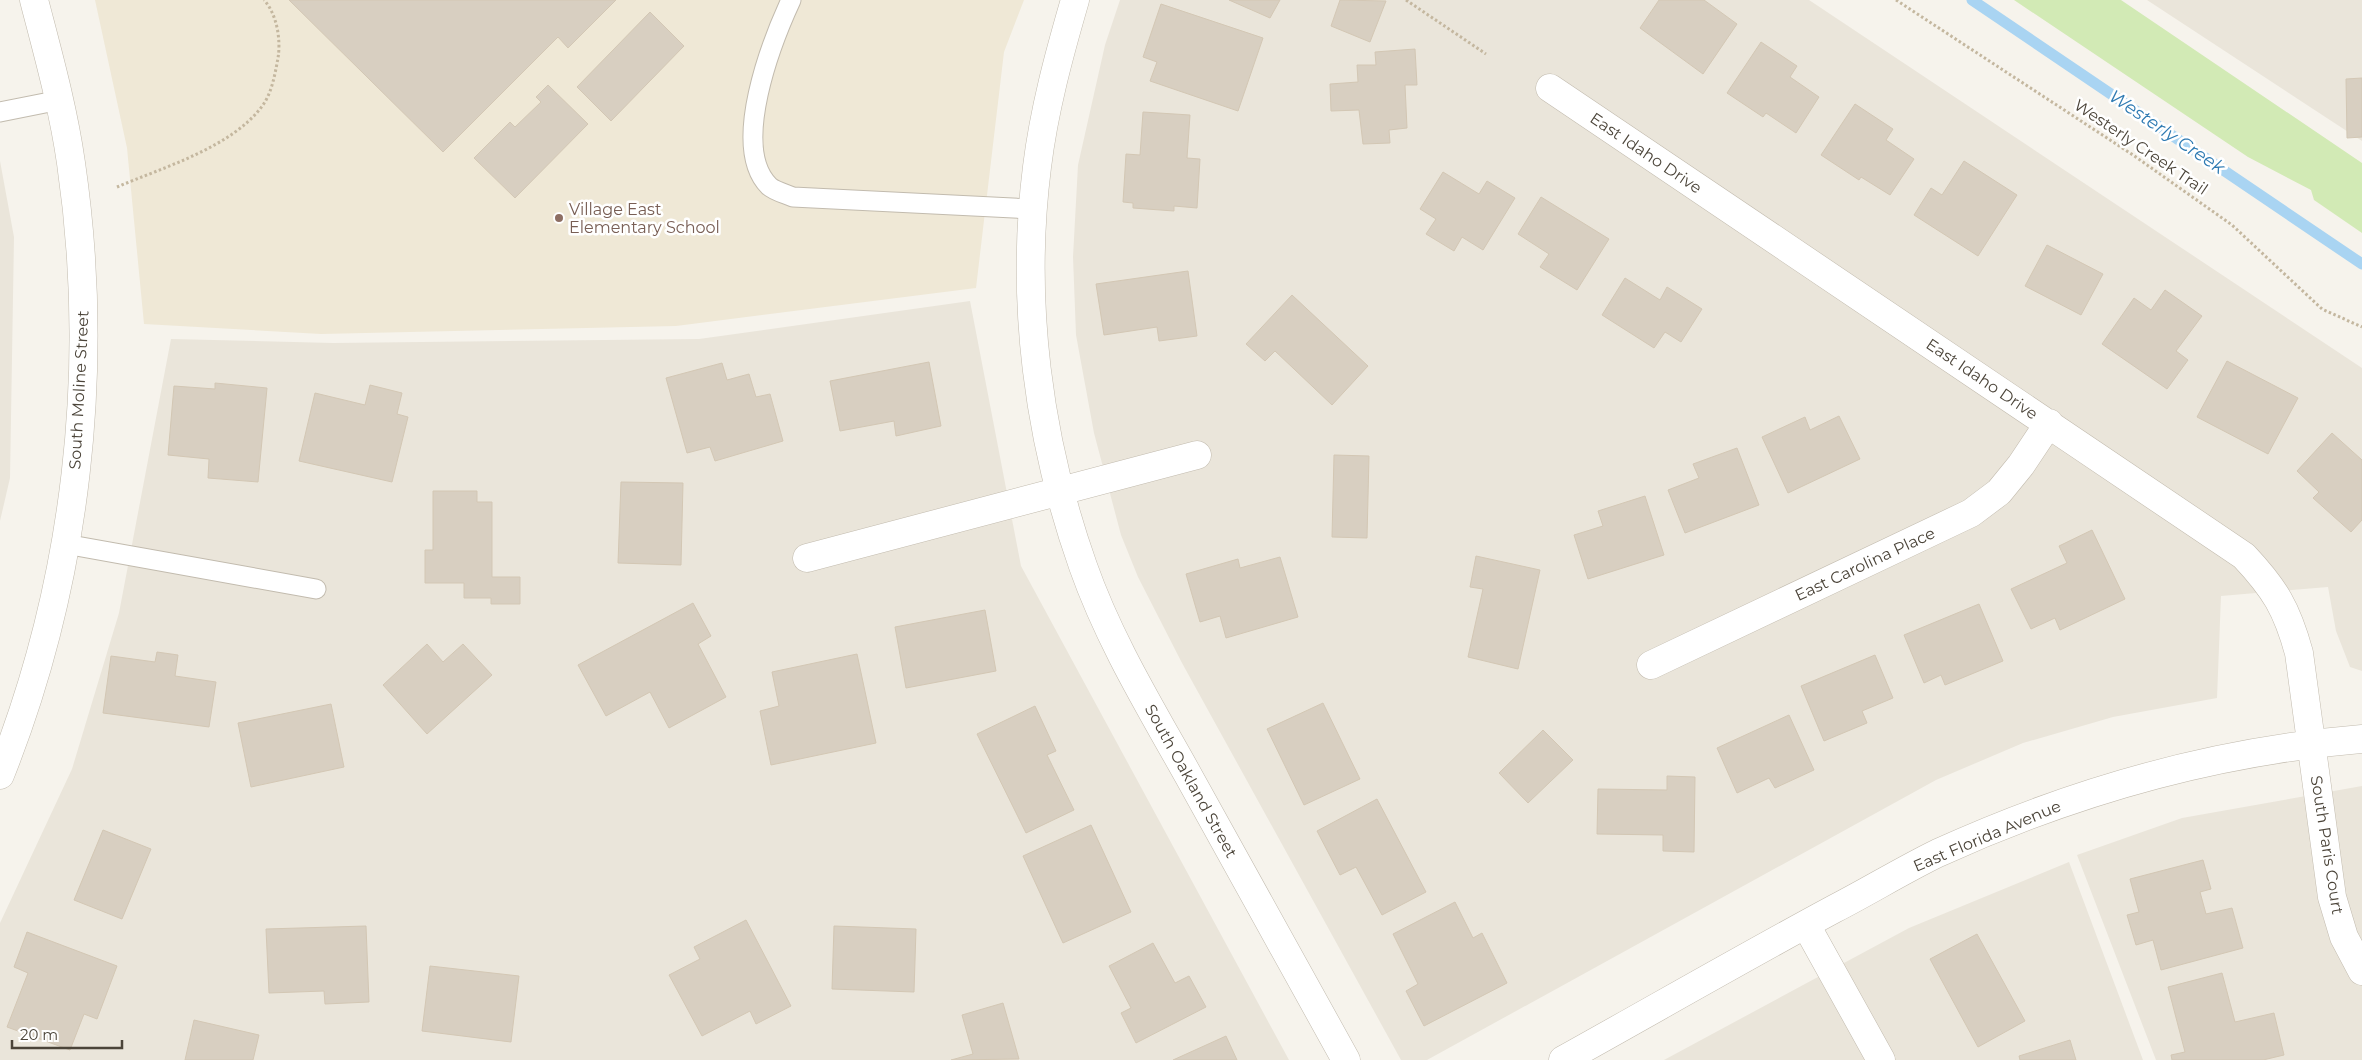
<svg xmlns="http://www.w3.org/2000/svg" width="2362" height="1060" font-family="Montserrat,sans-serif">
<rect width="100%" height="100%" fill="#f6f3ec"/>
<!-- residential -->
<path fill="#eae5da" d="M1120 0H1809L2362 368V671L2350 667 2336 631 2328 587 2221 596 2217 698 2113 717 2023 743 1936 780 1427 1060H1401L1182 663 1138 577 1121 535 1094 433 1076 335 1073 257 1078 165 1105 45Z
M2147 0H2362V141Z
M0 161 14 237 10 478 0 521Z
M970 301 1021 566 1289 1060H0V923L72 769 119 613 171 339 333 343 699 339Z
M2362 786V1060H2156L2077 855 2182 818Z
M2069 862 2143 1060H1664L1909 928Z"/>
<!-- education -->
<path fill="#efe8d6" d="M95 0H1024L1004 52 976 288 676 326 321 334 144 324 127 148Z"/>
<!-- green -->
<path fill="#d2eab5" d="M2014 0H2121L2362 163V233L2314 200 2311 190 2248 157Z"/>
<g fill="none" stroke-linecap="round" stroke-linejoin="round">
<!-- stream -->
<path stroke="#a9d4f2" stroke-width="11" d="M1972 0 2362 264"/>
</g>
<!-- building -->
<path fill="#d8cfc1" stroke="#d3c7b4" d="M289 0H616L568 48 558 37 443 152Z
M1229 0H1280L1270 18Z
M1340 0 1386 1 1370 42 1331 26Z
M1659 0H1704L1737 24 1703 74 1640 28Z
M1161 4 1263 38 1238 111 1150 81 1157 62 1143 57Z
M650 12 684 46 611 121 577 87Z
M1761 42 1797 66 1790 77 1819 97 1796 133 1766 113 1763 117 1727 93Z
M1415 49 1417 85H1405L1407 128 1389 130 1390 143 1363 144 1359 110 1331 111 1330 84 1358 82 1357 65H1376L1375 52Z
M2362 78V137L2347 138 2346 79Z
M548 85 588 124 515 198 474 158 510 122 515 127 541 102 536 97Z
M1855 104 1893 129 1886 140 1914 159 1890 195 1861 177 1859 180 1821 155Z
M1143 112 1190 115 1187 158 1200 159 1197 208 1174 206V211L1133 208V203L1123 202 1126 154 1140 155Z
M1964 161 2017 195 1978 256 1914 215 1931 188 1942 195Z
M1443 172 1479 194 1487 181 1515 198 1483 250 1462 237 1454 251 1426 234 1436 219 1420 209Z
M1541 197 1609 239 1577 290 1540 267 1549 254 1518 234Z
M2047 245 2103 274 2081 315 2025 286Z
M1188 271 1197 336 1159 341 1157 327 1104 335 1096 284Z
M1625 278 1660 300 1667 287 1702 309 1681 342 1665 332 1654 348 1602 315Z
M2165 290 2202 316 2176 351 2188 360 2167 389 2102 344 2134 298 2151 310Z
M1292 295 1368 366 1332 405 1275 351 1265 361 1246 344Z
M2227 361 2298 398 2268 454 2197 417Z
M929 362 941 426 896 436 894 421 840 431 830 381Z
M722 363 727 380 749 374 756 397 770 394 783 441 715 461 710 447 687 453 666 378Z
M215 383 267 388 258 482 208 478 209 459 168 455 174 386 215 389Z
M370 385 402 393 397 414 408 417 392 482 299 461 315 393 365 405Z
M1839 416 1860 459 1788 493 1762 437 1805 417 1810 430Z
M2332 433 2362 460V520L2351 532 2313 498 2319 492 2297 471Z
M1737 448 1759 505 1685 533 1668 490 1699 478 1693 464Z
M1334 455 1369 456 1367 538 1332 537Z
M621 482 683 483 681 565 618 563Z
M433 491H477V502H492V577H520V604H491V598H464V583H425V550H433Z
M1645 496 1664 555 1588 579 1574 535 1603 526 1598 511Z
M2092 530 2125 599 2060 630 2055 618 2031 629 2011 589 2067 563 2059 546Z
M1476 556 1540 570 1518 669 1468 657 1483 589 1470 587Z
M1280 557 1298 617 1226 638 1220 616 1200 622 1186 574 1238 559 1240 568Z
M693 603 711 636 698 644 726 697 669 728 650 692 606 716 578 665Z
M1979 604 2003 661 1945 685 1941 675 1924 683 1904 635Z
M985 610 996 671 906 688 895 627Z
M427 644 443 662 463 644 492 675 427 734 383 685Z
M157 652 178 655 175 676 216 682 209 727 103 713 111 656 155 662Z
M857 654 876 743 771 765 760 711 779 706 772 672Z
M1875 655 1893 698 1862 711 1867 723 1824 741 1801 686Z
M1323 703 1360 779 1304 805 1267 729Z
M331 704 344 767 251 787 238 723Z
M1035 706 1056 751 1047 755 1074 810 1026 833 977 734Z
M1789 715 1814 770 1775 788 1769 778 1737 793 1717 748Z
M1543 730 1573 760 1528 803 1499 773Z
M1667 776 1695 777 1694 852 1663 851V835L1597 834 1598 789 1667 790Z
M1377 799 1426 892 1382 915 1356 867 1340 875 1317 831Z
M1091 825 1131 912 1063 943 1023 856Z
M103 830 151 849 122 919 74 900Z
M2203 860 2211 889 2200 892 2206 914 2232 908 2243 948 2161 970 2153 940 2136 945 2127 915 2139 912 2130 879Z
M1455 902 1473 938 1482 933 1507 983 1424 1026 1406 991 1418 984 1393 934Z
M746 920 791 1006 756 1024 750 1011 702 1036 669 975 700 959 694 947Z
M366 926 369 1002 325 1004 324 991 269 993 266 929Z
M834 926 916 929 914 992 832 989Z
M27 932 117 966 97 1019 84 1014 70 1050 7 1027 28 973 14 967Z
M1977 934 2025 1021 1978 1047 1930 959Z
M1153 943 1175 983 1189 976 1206 1007 1136 1043 1121 1013 1131 1008 1109 966Z
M430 966 519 976 511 1042 422 1031Z
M2222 973 2235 1022 2274 1013 2284 1055 2263 1060H2172L2171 1055 2185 1052 2168 987Z
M1003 1003 1019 1059 951 1060 973 1054 962 1015Z
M194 1020 259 1035 253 1060H185Z
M1226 1036 1237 1060H1173Z
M2070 1040 2076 1060H2020L2019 1056Z"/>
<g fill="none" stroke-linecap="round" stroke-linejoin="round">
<!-- service casing -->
<g stroke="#c2bbae" stroke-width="21">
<path id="service" d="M791 0C772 41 730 147 769 186 774 191 786 194 793 197L1032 209
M0 112 60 100
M65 544 316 589"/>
</g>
<!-- minor casing -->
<g stroke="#c2bbae" stroke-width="29">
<path id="minor" d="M1075 0C1059 55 1044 110 1037 167 1020 301 1038 439 1083 566 1109 640 1150 707 1188 775 1241 870 1293 965 1346 1060
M1550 88 2244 556C2275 589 2287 609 2299 653L2332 897 2344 937 2362 971
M807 558 1197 455
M1651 665 1971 513 1999 492 2021 465 2049 423
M1806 925 1881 1060"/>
</g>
<!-- tertiary casing -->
<g stroke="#c2bbae" stroke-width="29">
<path id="tertiary" d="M0 775C77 582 101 368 71 163 63 107 48 54 34 0
M1563 1060C1653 1010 1743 958 1834 909 1869 891 1903 870 1938 853 2072 792 2215 751 2362 739"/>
</g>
<!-- path -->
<path stroke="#c4b79f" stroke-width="3" stroke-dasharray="2.5 2.5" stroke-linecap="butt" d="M1406 0 1486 54
M1896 0 2133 155 2232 225 2322 309 2362 327
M117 187C164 167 233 147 263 105 272 92 275 74 278 58 281 40 277 14 264 0"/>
<!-- service -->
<use href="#service" stroke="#fff" stroke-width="19"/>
<!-- minor -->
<use href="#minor" stroke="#fff" stroke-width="28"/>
<!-- tertiary -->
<use href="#tertiary" stroke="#fff" stroke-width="28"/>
</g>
<!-- markers -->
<circle fill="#8d6e63" stroke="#fff" stroke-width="2" cx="559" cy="218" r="5"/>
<g text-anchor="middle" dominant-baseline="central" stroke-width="5" stroke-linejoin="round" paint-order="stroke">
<!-- street labels -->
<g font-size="16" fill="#4b4439" stroke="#fff">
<text transform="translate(2141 147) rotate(34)">Westerly Creek Trail</text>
<text transform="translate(1646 153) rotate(34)">East Idaho Drive</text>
<text transform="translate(1982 379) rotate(34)">East Idaho Drive</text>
<text transform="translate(79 390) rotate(-87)">South Moline Street</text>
<text transform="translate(1865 564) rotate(-25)">East Carolina Place</text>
<text transform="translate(1191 781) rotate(61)">South Oakland Street</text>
<text transform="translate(1987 836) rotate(-23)">East Florida Avenue</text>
<text transform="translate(2327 845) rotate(81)">South Paris Court</text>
</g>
<!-- education labels -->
<g font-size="16" fill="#785e54" stroke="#fff" text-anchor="start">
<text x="569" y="209">Village East<tspan x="569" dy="18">Elementary School</tspan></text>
</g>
<!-- water labels -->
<g font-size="18" font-style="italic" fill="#2e7ab2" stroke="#fff">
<text transform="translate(2167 132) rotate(34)">Westerly Creek</text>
</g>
</g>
<!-- scale -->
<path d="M12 1040v8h110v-8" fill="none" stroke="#4b4439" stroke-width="2.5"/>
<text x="20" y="1040" font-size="15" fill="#4b4439" stroke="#ffffff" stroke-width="4" paint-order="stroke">20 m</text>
</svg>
